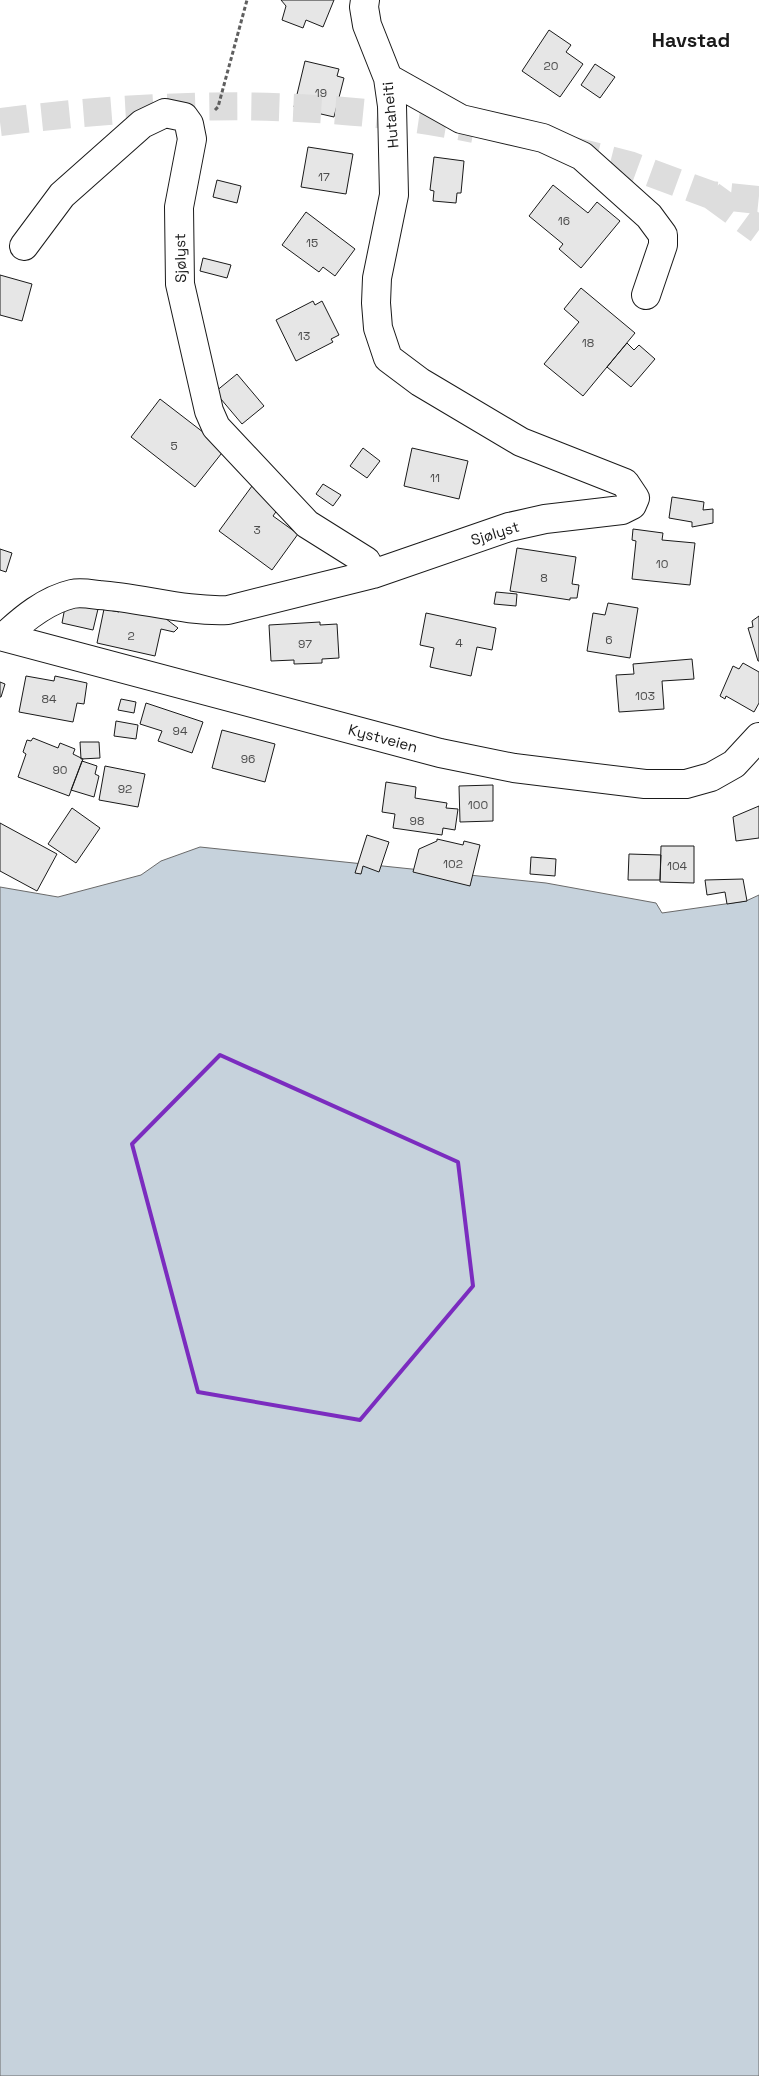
<svg xmlns="http://www.w3.org/2000/svg" width="759" height="2076" font-family="'Space Grotesk',sans-serif">
<rect width="100%" height="100%" fill="#fff"/>
<!-- water -->
<path fill="#c6d2dc" stroke="#6a6a6a" d="M200 847 546 883 656 903 662 913 746 901 759 895V2076H0V887L58 897 141 875 161 861Z"/>
<!-- building -->
<path fill="#e6e6e6" stroke="#1a1a1a" d="M281 0H334L323 27 306 20 303 28 282 20 286 6Z
M549 30 571 45 566 52 583 64 560 97 522 71Z
M305 61 339 69 337 76 344 78 334 117 308 111 307 114 300 112V109L294 107Z
M595 64 615 77 600 98 581 85Z
M308 147 353 154 346 194 301 187Z
M434 157 464 161 461 193H457L456 203 433 201 434 191 430 190Z
M217 180 241 186 237 203 213 197Z
M553 185 588 213 597 202 620 221 581 268 559 249 563 244 529 216Z
M306 212 355 249 335 276 323 267 319 272 282 245Z
M203 258 231 265 227 278 200 271Z
M0 275 32 284 22 321 0 315Z
M581 288 635 333 583 396 544 364 579 322 564 309Z
M313 301 315 305 322 301 339 335 331 339 333 342 296 361 276 320Z
M627 343 634 350 639 345 655 359 631 387 607 367Z
M237 374 264 406 242 424 215 392Z
M160 399 225 449 195 487 131 437Z
M363 448 380 461 367 478 350 466Z
M412 448 468 461 459 499 404 486Z
M323 484 341 495 333 506 316 494Z
M252 486 280 506 273 516 298 534 272 570 219 531Z
M672 497 704 502 703 510 713 509V523L692 527V522L669 518Z
M633 529 663 533 662 540 695 543 690 585 632 579 636 541 632 540Z
M517 548 576 557 572 584 579 585 577 598H570V600L510 591Z
M0 549 12 553 6 572 0 570Z
M496 592 517 594 516 606 494 604Z
M66 602 98 609 93 630 62 623Z
M608 603 638 608 630 658 587 651 593 613 605 615Z
M121 605 161 615 178 628 174 632 161 629 155 656 97 643 104 609 119 612Z
M426 613 496 628 492 650 477 647 471 676 430 667 434 648 420 645Z
M759 616V661H758L748 628 753 627 752 621Z
M320 622V625L337 624 339 658 322 659V663L294 664V660L271 661 269 625Z
M692 659 694 679 662 681 664 709 619 712 616 675 634 674 633 664Z
M743 663 759 672V703L754 712 726 696 725 699 720 696 733 666 739 669Z
M26 676 54 681 55 676 87 683 84 704 77 703 73 722 19 712Z
M0 682 5 684 1 697H0Z
M121 699 136 702 134 713 118 710Z
M146 703 203 722 192 753 158 741 162 731 140 724Z
M116 721 138 725 136 739 114 736Z
M222 730 275 744 265 782 212 768Z
M33 738 58 748 60 743 75 749 73 754 83 759 69 796 18 777 26 754 23 752 27 740 31 741Z
M80 742H99L100 758 81 759Z
M82 761 97 766 95 774 99 776 94 797 71 790Z
M105 766 145 774 138 807 99 800Z
M386 782 416 787 415 798 447 803 446 808 458 809 455 830 443 828 442 835 393 828 395 814 382 812Z
M493 785V821L460 822 459 786Z
M759 806V838L736 841 733 817Z
M72 808 100 828 76 863 48 844Z
M0 823 57 854 37 891 0 871Z
M367 835 389 842 379 872 363 866 361 874 355 873Z
M437 839 463 845 464 841 480 845 470 886 413 872 419 849 437 841Z
M661 846H694V883L660 882Z
M629 854 661 855 660 880H628Z
M531 857 556 859 555 876 530 874Z
M743 879 747 901 727 904 725 892 707 895 705 880Z"/>
<g fill="none" stroke-linecap="round" stroke-linejoin="round">
<!-- primary-tunnel -->
<path stroke="#ddd" stroke-width="28" stroke-dasharray="28 14" stroke-linecap="butt" d="M0 122C156 102 319 98 474 129
M570 150 629 165 711 195 759 200
M711 195 759 230"/>
<!-- minor casing -->
<g stroke="#1a1a1a" stroke-width="30">
<path id="minor" d="M388 78 461 119 543 138 582 156 649 216 663 235V245L646 295
M24 246 62 195 142 124 165 113 184 117 189 124 192 139 179 207 180 284 209 411 216 427 307 524 366 561 373 574
M0 636 440 753 514 768 645 784H686L711 777 734 764 759 737
M4 637C23 619 46 600 72 594 80 592 91 594 99 595 142 598 185 612 228 610L373 574 509 527 545 519 622 510 632 505 635 498 625 483 521 442 420 382 388 358 378 328 376 303 377 278 394 195 392 106 388 78 367 25 364 7 365 0"/>
</g>
<!-- path -->
<path stroke="#5f5f5f" stroke-width="3" stroke-dasharray="4 2.5" stroke-linecap="butt" d="M215 110 218 107 247 0"/>
<!-- minor -->
<use href="#minor" stroke="#fff" stroke-width="28"/>
</g>
<!-- marked area -->
<path fill="none" stroke="#7b2cbf" stroke-width="4" stroke-linejoin="round" d="M220 1055 458 1162 473 1286 360 1420 198 1392 132 1144Z"/>
<g text-anchor="middle" dominant-baseline="central" stroke-width="4" stroke-linejoin="round" paint-order="stroke">
<!-- number labels -->
<g font-size="12" fill="#4d4d4d">
<text x="551" y="66">20</text>
<text x="321" y="93">19</text>
<text x="324" y="177">17</text>
<text x="564" y="221">16</text>
<text x="312" y="243">15</text>
<text x="304" y="336">13</text>
<text x="588" y="343">18</text>
<text x="174" y="446">5</text>
<text x="435" y="478">11</text>
<text x="257" y="530">3</text>
<text x="662" y="564">10</text>
<text x="544" y="578">8</text>
<text x="131" y="636">2</text>
<text x="609" y="640">6</text>
<text x="459" y="643">4</text>
<text x="305" y="644">97</text>
<text x="645" y="696">103</text>
<text x="49" y="699">84</text>
<text x="180" y="731">94</text>
<text x="248" y="759">96</text>
<text x="60" y="770">90</text>
<text x="125" y="789">92</text>
<text x="478" y="805">100</text>
<text x="417" y="821">98</text>
<text x="453" y="864">102</text>
<text x="677" y="866">104</text>
</g>
<!-- street labels -->
<g font-size="15" fill="#1a1a1a" stroke="#fff">
<text transform="translate(390 115) rotate(-95)">Hutaheiti</text>
<text transform="translate(180 258) rotate(-91)">Sjølyst</text>
<text transform="translate(495 533) rotate(-17)">Sjølyst</text>
<text transform="translate(383 738) rotate(15)">Kystveien</text>
</g>
<!-- district labels -->
<g font-size="20" font-weight="bold" fill="#1a1a1a" stroke="#fff">
<text x="691" y="40">Havstad</text>
</g>
</g>
</svg>
